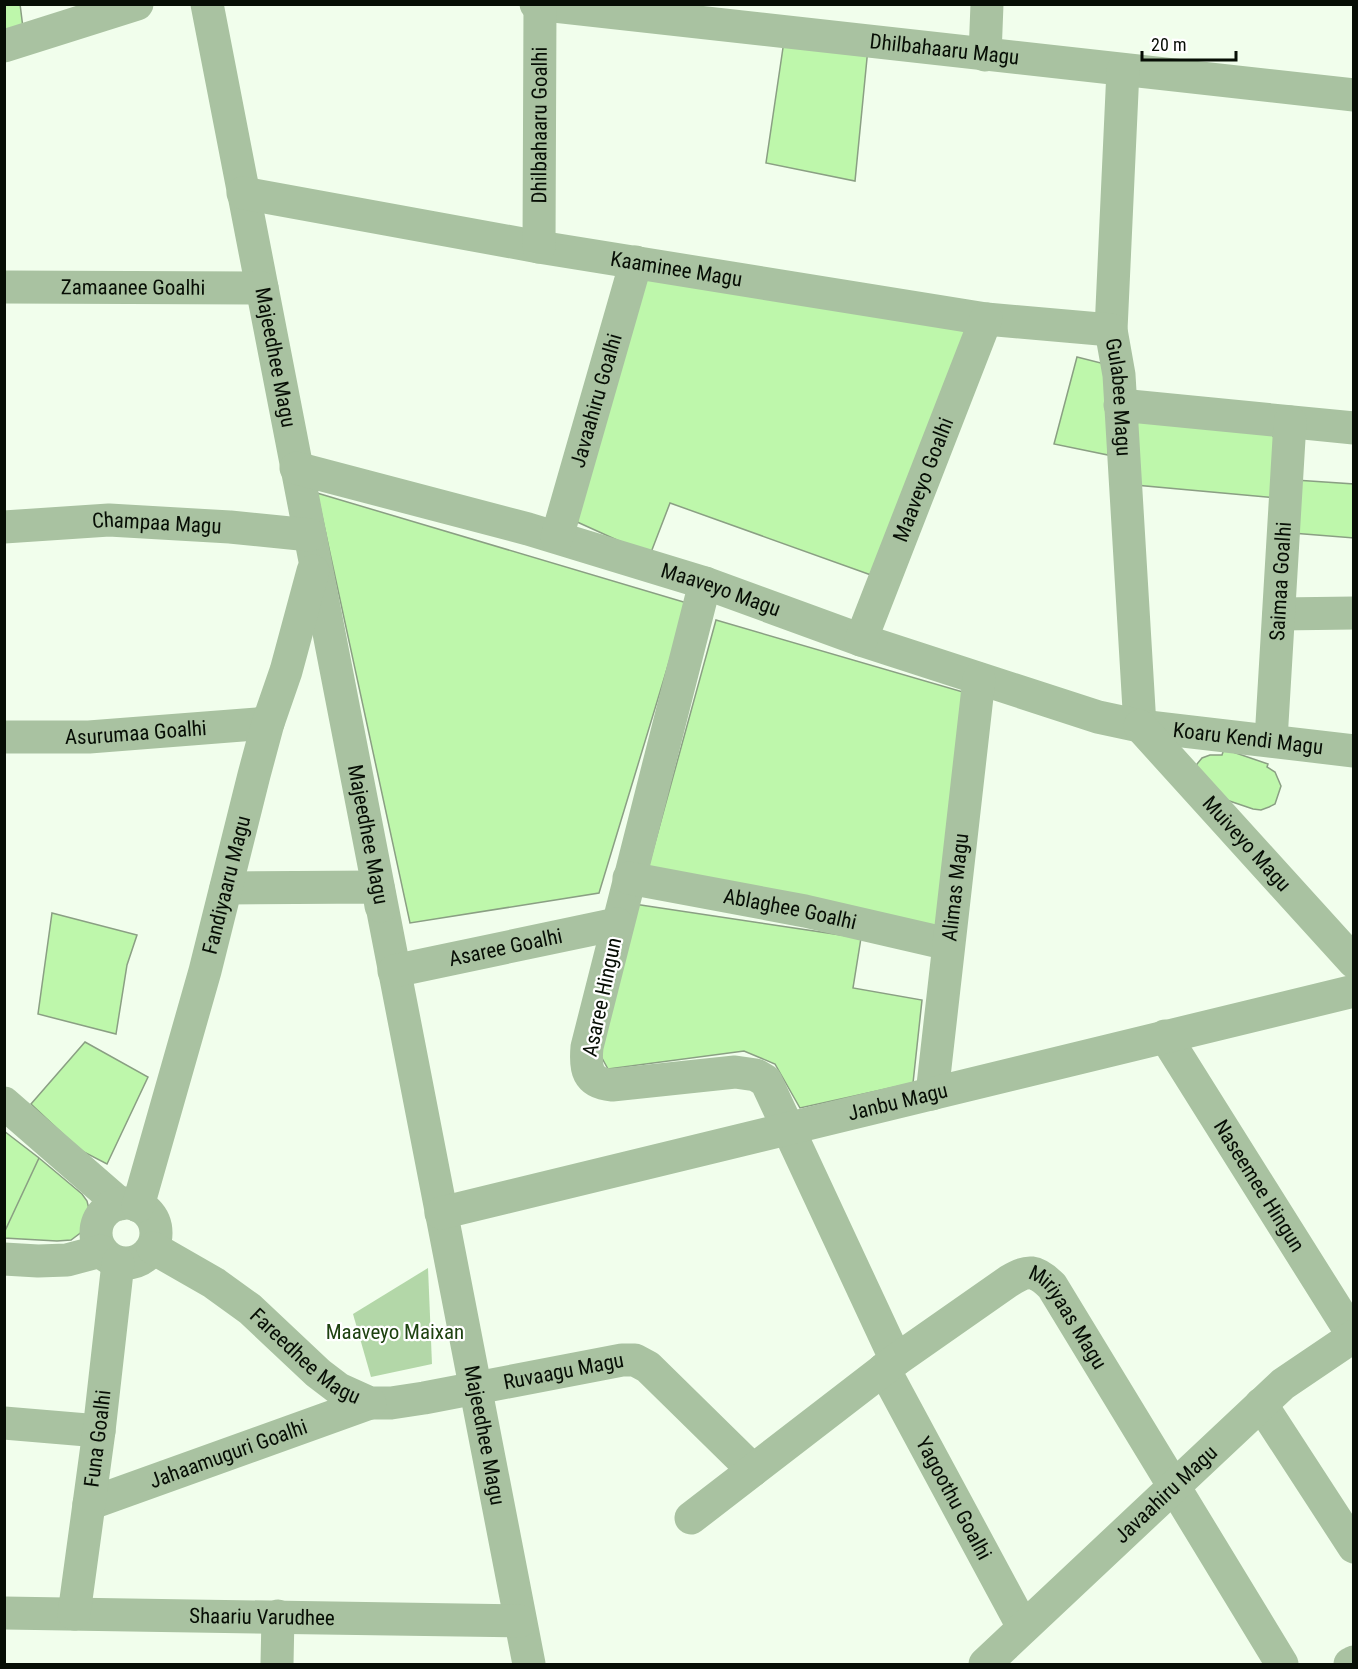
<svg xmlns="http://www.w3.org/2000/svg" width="1358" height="1669" font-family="'Roboto Condensed',sans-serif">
<rect width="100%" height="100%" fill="#f1feec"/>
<!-- green -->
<path fill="#b3d7a8" d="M428 1268 432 1364 371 1377 353 1314Z"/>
<!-- building -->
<path fill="#bef7ab" stroke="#8a9f83" stroke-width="1.5" d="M4 4H20L23 28 4 33Z
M784 41 868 48 855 181 766 163Z
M644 273 971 326 871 575 670 503 650 555 575 521Z
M1077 357 1109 365 1108 455 1054 444Z
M1149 417 1269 431 1276 440 1277 498 1135 485 1133 425Z
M1295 480 1354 484V538L1292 533Z
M317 493 687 603 599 893 410 923Z
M716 620 963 692 937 926 648 868Z
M1224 749 1268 764 1267 767 1275 772 1281 786 1275 804 1269 807 1261 810 1253 809 1209 794 1195 773 1197 764 1202 758 1210 755H1222Z
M634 904 861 938 853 988 922 1000 913 1083 800 1108 775 1064 744 1051 608 1069 597 1049Z
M52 913 137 935 127 965 116 1034 38 1014Z
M85 1042 148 1077 107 1164 80 1150 31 1104Z
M4 1131 39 1158 4 1233Z
M39 1158 82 1194 87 1201 89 1209 87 1224 83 1231 71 1240 57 1241 4 1238V1233Z"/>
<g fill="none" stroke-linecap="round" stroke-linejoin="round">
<!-- minor -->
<g stroke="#a9c2a1" stroke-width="33">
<path id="s1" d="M207 4 529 1664"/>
<path id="s2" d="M536 4 1354 95"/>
<path d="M4 46 137 4"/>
<path d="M985 55 987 4"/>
<path id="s3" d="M1123 70 1111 330 1119 375 1140 726"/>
<path id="s4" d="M243 193 539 247 986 319 1111 330"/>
<path id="s5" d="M539 247 540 5"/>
<path id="s6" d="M4 287 262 288"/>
<path d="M1120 405 1354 428"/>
<path id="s7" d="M296 468 528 529 705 583 861 640 1098 717 1140 726 1354 751"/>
<path id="s8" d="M4 527 109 520 230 527 310 535"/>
<path id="s9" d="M557 537 636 262"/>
<path d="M705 583 587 1047C585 1069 587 1083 612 1085L735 1072 756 1075 766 1081 896 1360"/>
<path d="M1279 614 1354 613"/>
<path id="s10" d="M861 640 986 319"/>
<path id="s11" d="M1140 726 1354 962"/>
<path id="s12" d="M4 737H89L268 723"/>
<path id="s13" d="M1271 740 1290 422"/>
<path id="s14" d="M629 878 805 911 948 944"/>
<path d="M226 888 378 887 381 906"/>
<path id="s15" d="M394 971 617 924"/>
<path id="s16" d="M1165 1036 1354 1337"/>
<path id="s17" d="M932 1094 979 679"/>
<path d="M4 1103 120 1204"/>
<circle cx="126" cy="1233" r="30"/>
<path id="s18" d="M138 1206 205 971 254 775 268 723 286 671 313 571"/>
<path id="s19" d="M441 1213 1354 991"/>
<path id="s20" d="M153 1248 214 1283 250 1309 318 1373 339 1389 370 1403H391L424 1398 622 1360H635L648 1367 753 1470"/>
<path d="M4 1259 38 1261 67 1260 101 1251"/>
<path id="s21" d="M884 1369 1023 1627"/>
<path d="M1261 1404 1354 1547"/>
<path d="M4 1423 99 1431"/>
<path id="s22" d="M89 1504 370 1403"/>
<path id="s23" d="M691 1518 896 1360 1009 1281C1028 1269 1036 1270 1052 1286L1282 1664"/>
<path id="s24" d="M4 1613 520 1621"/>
<path id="s25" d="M74 1614 99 1431 118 1263"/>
<path d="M277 1664 278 1616"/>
<path id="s26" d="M985 1664 1283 1384 1354 1336"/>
<path d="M1350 1664 1354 1662"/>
</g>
</g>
<g text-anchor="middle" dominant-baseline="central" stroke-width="4.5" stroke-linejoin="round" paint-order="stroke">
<!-- street labels -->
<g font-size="21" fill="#070e05" stroke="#fff">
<text stroke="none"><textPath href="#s2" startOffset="411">Dhilbahaaru Magu</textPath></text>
<text stroke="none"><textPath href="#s5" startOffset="122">Dhilbahaaru Goalhi</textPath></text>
<text stroke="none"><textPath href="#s4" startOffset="440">Kaaminee Magu</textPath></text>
<text stroke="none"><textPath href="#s6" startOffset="129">Zamaanee Goalhi</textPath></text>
<text stroke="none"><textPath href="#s1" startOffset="360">Majeedhee Magu</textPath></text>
<text stroke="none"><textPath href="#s3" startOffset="328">Gulabee Magu</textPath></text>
<text stroke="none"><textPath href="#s9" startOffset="142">Javaahiru Goalhi</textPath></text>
<text stroke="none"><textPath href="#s10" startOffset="172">Maaveyo Goalhi</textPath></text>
<text stroke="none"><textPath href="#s8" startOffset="153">Champaa Magu</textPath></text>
<text stroke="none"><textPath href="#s13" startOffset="159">Saimaa Goalhi</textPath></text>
<text stroke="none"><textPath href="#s7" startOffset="442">Maaveyo Magu</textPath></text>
<text stroke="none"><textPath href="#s12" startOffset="132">Asurumaa Goalhi</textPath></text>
<text stroke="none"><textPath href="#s7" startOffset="992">Koaru Kendi Magu</textPath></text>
<text stroke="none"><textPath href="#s1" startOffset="846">Majeedhee Magu</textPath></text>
<text stroke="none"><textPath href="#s11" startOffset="159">Muiveyo Magu</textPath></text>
<text stroke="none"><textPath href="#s18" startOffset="333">Fandiyaaru Magu</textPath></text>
<text stroke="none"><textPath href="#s17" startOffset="208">Alimas Magu</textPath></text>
<text stroke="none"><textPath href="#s14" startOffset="164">Ablaghee Goalhi</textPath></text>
<text stroke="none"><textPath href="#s15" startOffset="114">Asaree Goalhi</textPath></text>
<text transform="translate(602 997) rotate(-78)">Asaree Hingun</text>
<text stroke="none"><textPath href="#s19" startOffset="470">Janbu Magu</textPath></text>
<text stroke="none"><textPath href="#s16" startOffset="177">Naseemee Hingun</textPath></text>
<text stroke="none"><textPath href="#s23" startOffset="480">Miriyaas Magu</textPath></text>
<text stroke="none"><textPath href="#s20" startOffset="188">Fareedhee Magu</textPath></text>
<text stroke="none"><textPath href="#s20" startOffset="465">Ruvaagu Magu</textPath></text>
<text stroke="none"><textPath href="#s1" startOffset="1458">Majeedhee Magu</textPath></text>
<text stroke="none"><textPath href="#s25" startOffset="177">Funa Goalhi</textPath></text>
<text stroke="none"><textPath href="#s22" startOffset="148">Jahaamuguri Goalhi</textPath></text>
<text stroke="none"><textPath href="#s26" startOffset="248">Javaahiru Magu</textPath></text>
<text stroke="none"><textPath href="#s21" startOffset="147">Yagoothu Goalhi</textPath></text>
<text stroke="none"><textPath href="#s24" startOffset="258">Shaariu Varudhee</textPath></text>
</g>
<!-- park labels -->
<g font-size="21" fill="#1e4210" stroke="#fff">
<text x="395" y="1332">Maaveyo Maixan</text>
</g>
</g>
<!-- border -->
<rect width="1358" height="1669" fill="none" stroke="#070e05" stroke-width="12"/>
<!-- scale -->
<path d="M1142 51v9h94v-9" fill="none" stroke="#070e05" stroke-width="3"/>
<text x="1151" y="51" font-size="18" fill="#070e05" stroke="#ffffff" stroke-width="4.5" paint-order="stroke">20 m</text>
</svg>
